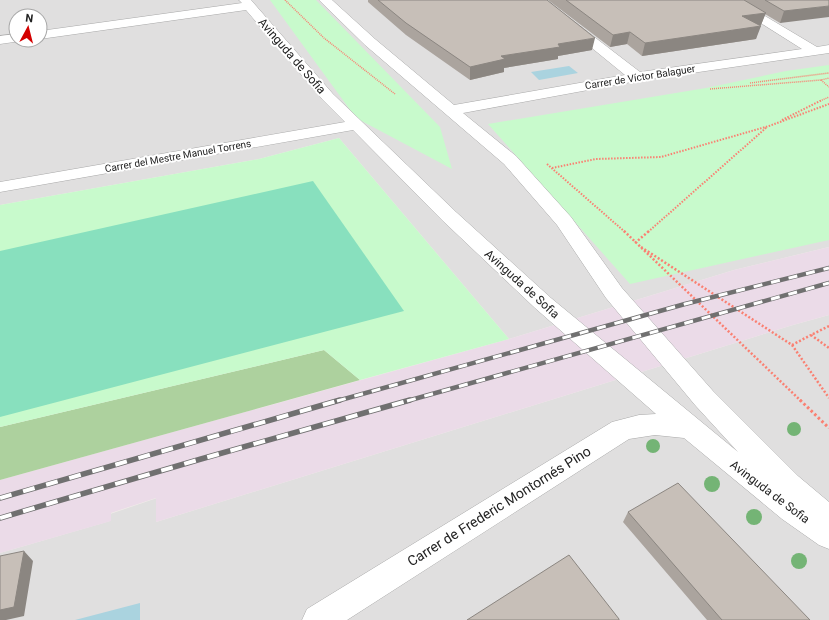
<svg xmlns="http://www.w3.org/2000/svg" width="829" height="620" font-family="Roboto,sans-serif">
<rect width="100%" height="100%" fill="#f2efe9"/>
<!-- residential -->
<path fill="#e0dfdf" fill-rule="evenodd" d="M0 0H829V247L734 270 509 339 339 138 259 159 0 205ZM16 16H40V40H16Z
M829 315V620H0V553L110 521V514L157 498 156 522 793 325Z"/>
<!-- industrial -->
<path fill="#ebdbe8" d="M829 247V315L793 325 156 522V498L111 513V521L0 553V480L509 339 734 270Z"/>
<!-- forest -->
<path fill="#add19e" d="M324 350 360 380 0 480V427Z"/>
<!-- park -->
<path fill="#c8facc" d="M270 0H316L440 127 452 169 356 118Z
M829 65V240L630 284 488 124 706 88 786 71Z
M339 138 509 339 360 380 324 350 0 427V205L259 159Z"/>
<!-- pitch -->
<path fill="#88e0be" d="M313 181 404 311 0 417V251Z"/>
<!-- water -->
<path fill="#aad3df" d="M569 66 578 73 539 80 531 72Z
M140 603V620H75Z"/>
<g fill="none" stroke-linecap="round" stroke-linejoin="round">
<!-- minor casing -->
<g stroke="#a9a9a9" stroke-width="1">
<path id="minor" d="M239 0H251L333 94 456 212 551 298 738 452 695 405 606 298 557 225 504 164 365 45 319 0H332L375 39 454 105 625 75 533 0H546L640 72 802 49 724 0H738L817 47 829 45V53L637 81 463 113 516 156 571 217 622 288 713 391 798 476 829 502V549L819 545 782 519 684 438 655 435 629 439 347 620H302L307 609 612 422 639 415 656 414 535 308 442 220 353 130 0 192V182L345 122 323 100 246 10 40 39V31L242 3Z
M16 34V40L21 41 0 44V36Z"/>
</g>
<!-- path-far3 -->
<path stroke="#fa8072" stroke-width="1.5" stroke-dasharray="1 1" stroke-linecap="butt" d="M285 0 324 38 395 94
M821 80 829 87
M750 83 829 73
M710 89 821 80 829 78
M820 101 829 97"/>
<!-- path-far2 -->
<path stroke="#fa8072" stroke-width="2" stroke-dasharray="1.5 1.5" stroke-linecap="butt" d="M782 120 822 100
M547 164 625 232
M552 168 596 159 661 157 769 126 829 104
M648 232 767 127"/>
<!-- path-far1 -->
<path stroke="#fa8072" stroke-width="2.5" stroke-dasharray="2 2" stroke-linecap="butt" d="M624 231 801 401
M635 243 649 231
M641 247 792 345 829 398
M829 326 811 335 829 348
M792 345 811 335"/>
<!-- path -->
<path stroke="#fa8072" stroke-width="3" stroke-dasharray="2.5 2.5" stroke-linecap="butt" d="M800 400 829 428"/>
<!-- minor -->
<use href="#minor" fill="#fff" fill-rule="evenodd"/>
<!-- rail-far1 casing -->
<g stroke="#707070" stroke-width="4.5">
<path id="rail-far1" d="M337 401 685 304 829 268
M407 401 829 283"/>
</g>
<!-- rail casing -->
<g stroke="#707070" stroke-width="5.5">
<path id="rail" d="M0 498 340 400
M0 518 201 459 410 400"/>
</g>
<!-- rail-far1 -->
<use href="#rail-far1" stroke="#fff" stroke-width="3" stroke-dasharray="9" stroke-linecap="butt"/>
<!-- rail -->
<use href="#rail" stroke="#fff" stroke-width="4" stroke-dasharray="12" stroke-linecap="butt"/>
</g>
<!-- trees -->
<g fill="#74b475">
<circle cx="794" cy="429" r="7"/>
<circle cx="653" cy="446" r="7"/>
<circle cx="712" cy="484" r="8"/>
<circle cx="754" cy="517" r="8"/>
<circle cx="799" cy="561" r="8"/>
</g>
<!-- wall -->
<path fill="#aba49e" d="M368 0H547L592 50 558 56V59L504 68V72L470 80 406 35 368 2Z
M548 0H829L780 23 765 14 761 25H759L756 39 642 56 627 44 610 47Z
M628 512 810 620H707L623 522Z"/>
<!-- shaded-wall -->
<path fill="#8b8681" d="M829 6V17L780 23 784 11Z
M766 13 761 25 738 28 742 16Z
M761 26 756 39 642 56 645 43Z
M630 32 627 44 610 47 613 35Z
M595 38 592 50 558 56V59L504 68V72L470 80V67L501 56 558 44Z
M24 551 33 561 24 616 6 620H0V610Z"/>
<!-- building -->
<path fill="#c7bfb8" stroke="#8b8681" d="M378 0H547L595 38 558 44 560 47 501 56 505 59 470 67 406 23Z
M566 0H744L766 13 742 16 761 26 645 43 630 32 613 35Z
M765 0H829V6L784 11Z
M678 483 810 620H722L628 512Z
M24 551 14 607 0 610V556Z
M569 555 619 619V620H467Z"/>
<g text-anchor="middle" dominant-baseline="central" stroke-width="4" stroke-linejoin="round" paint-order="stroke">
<!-- far-street labels -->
<g font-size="10" fill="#222" stroke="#fff">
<text transform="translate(640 77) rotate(-9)">Carrer de Víctor Balaguer</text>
<text transform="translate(178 156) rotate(-10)">Carrer del Mestre Manuel Torrens</text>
</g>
<!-- street labels -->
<g font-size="12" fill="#222" stroke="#fff">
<text transform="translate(292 56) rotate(49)">Avinguda de Sofia</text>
<text transform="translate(522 284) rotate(42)">Avinguda de Sofia</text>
<text transform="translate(770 492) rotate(37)">Avinguda de Sofia</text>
</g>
<!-- near-street labels -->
<g font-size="14" fill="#222" stroke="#fff">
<text transform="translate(499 506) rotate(-32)">Carrer de Frederic Montornés Pino</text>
</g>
</g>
<!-- north arrow -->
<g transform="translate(28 28) rotate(7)"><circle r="19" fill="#ffffff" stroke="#a7a7a7"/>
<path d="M0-3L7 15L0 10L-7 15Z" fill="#d40000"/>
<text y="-6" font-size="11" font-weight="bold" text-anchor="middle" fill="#222222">N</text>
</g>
</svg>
